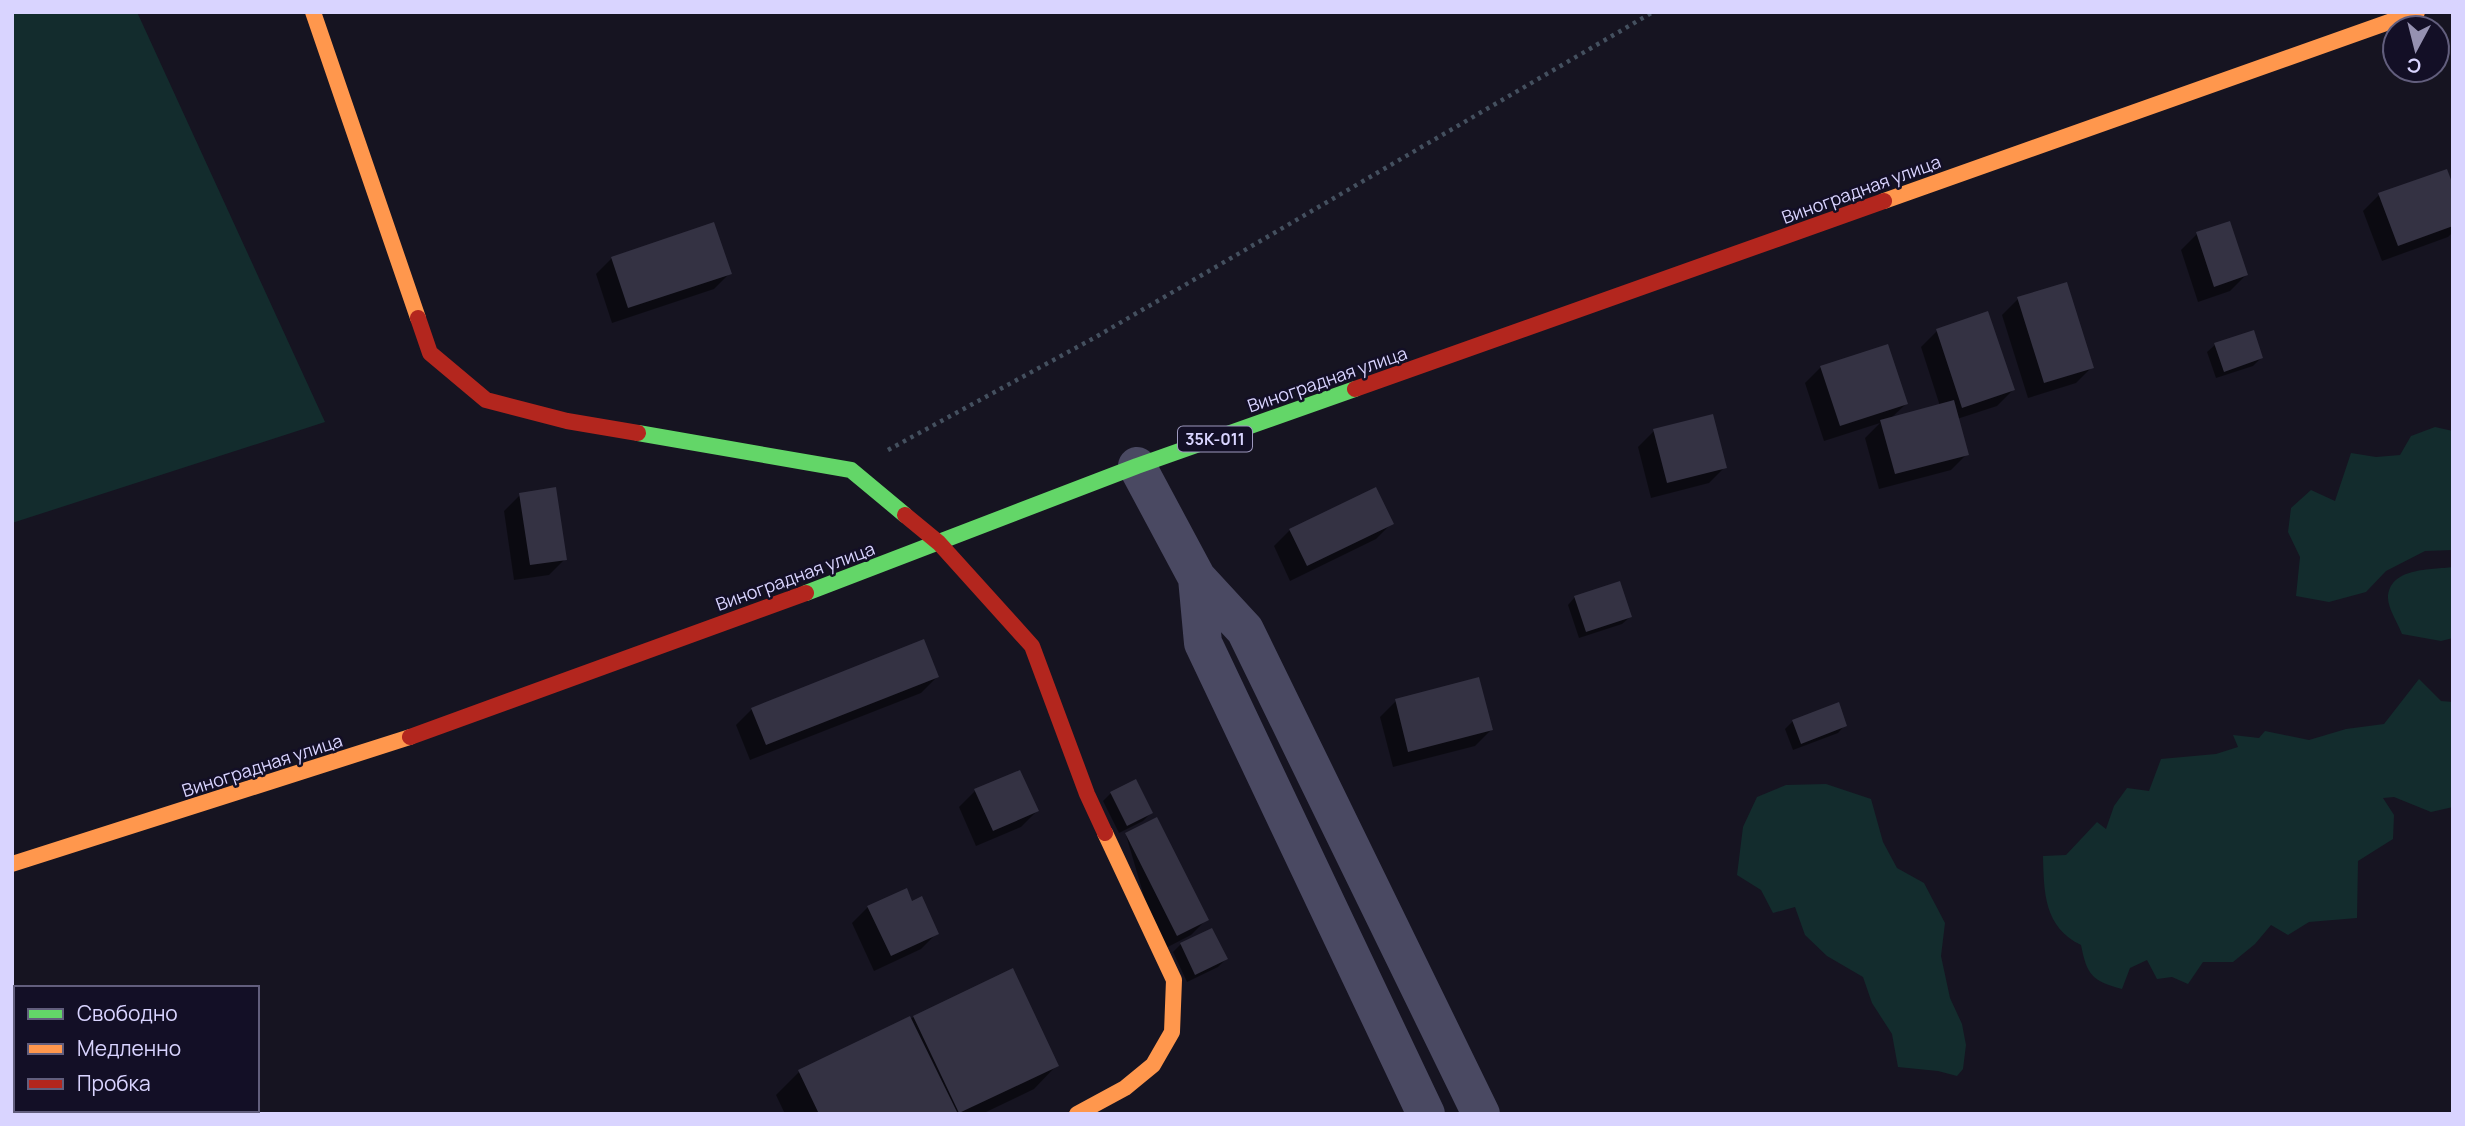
<svg xmlns="http://www.w3.org/2000/svg" width="2465" height="1126" font-family="Manrope,sans-serif">
<rect width="100%" height="100%" fill="#161421"/>
<!-- green -->
<path fill="#132c2d" d="M12 12H137L325 422 12 523Z
M2435 427 2453 431V550L2425 551 2386 571 2366 592 2329 602 2296 596 2300 557 2288 532 2291 508 2311 490 2335 501 2351 453 2376 457 2400 455 2411 436Z
M2453 567V638L2441 641 2402 634C2398 624 2388 608 2388 598 2389 567 2431 570 2453 567Z
M2419 679 2441 701 2453 702V807L2431 812 2394 797 2383 798 2394 815 2393 839 2358 861 2357 918 2309 922 2288 935 2271 925 2255 944 2233 962H2203L2188 984 2172 977 2157 979 2147 960 2130 968 2122 989C2092 981 2087 975 2081 945 2044 927 2044 893 2043 856L2066 855 2097 822 2106 829 2114 806 2127 788 2149 791 2161 759 2216 754 2238 747 2233 735 2259 738 2265 731 2309 740 2346 729 2384 724Z
M1826 784 1871 799 1883 842 1897 868 1924 883 1945 923 1941 956 1950 998 1962 1024 1966 1045 1963 1069 1957 1076 1938 1071 1898 1067 1892 1034 1872 1003 1863 977 1827 956 1805 935 1795 907 1773 913 1761 890 1737 875 1743 827 1757 797 1786 785Z"/>
<!-- shadow -->
<path fill="#0007" d="M2453 190V232L2448 237 2382 261 2363 211 2379 195Z
M2197 234 2246 275 2230 291 2198 302 2181 250Z
M612 258 730 273 714 289 612 323 596 274Z
M2018 299 2092 367 2076 383 2028 398 2002 315Z
M1987 313 2013 390 1997 406 1957 419 1967 454 1951 470 1879 489 1865 438 1880 423 1824 441 1805 383 1821 367 1906 404 1890 419 1940 406 1921 347 1937 331Z
M2215 345 2261 358 2253 366 2216 378 2207 352Z
M1654 431 1725 467 1709 483 1651 498 1638 447Z
M1376 489 1392 523 1376 539 1290 581 1274 546 1290 530Z
M520 495 565 559 549 575 514 580 504 511Z
M1575 597 1630 617 1622 624 1579 638 1568 605Z
M937 677 921 693 750 760 736 725 752 709Z
M1396 701 1491 730 1475 746 1393 767 1380 717Z
M1793 721 1845 725 1838 733 1793 750 1785 729Z
M975 791 1037 811 1021 827 976 846 959 807Z
M1111 793 1151 813 1143 821 1119 833 1103 801Z
M1126 835 1207 919 1191 935 1160 951Z
M912 903 937 933 921 949 874 971 852 923 868 907Z
M1181 944 1226 959 1218 967 1187 982 1173 952Z
M914 1017 1057 1065 1034 1089 982 1114H785L776 1095 799 1072Z"/>
<!-- building -->
<path fill="#343243" d="M2447 169 2453 185V226L2398 246 2378 193Z
M2230 221 2248 275 2214 287 2196 232Z
M714 222 732 274 628 308 611 257Z
M2067 282 2094 368 2044 383 2017 297Z
M1988 311 2015 390 1962 408 1936 329Z
M2254 330 2263 358 2224 372 2214 343Z
M1888 344 1908 404 1840 426 1820 366Z
M1954 400 1969 455 1895 474 1880 420Z
M1713 414 1727 468 1667 483 1653 429Z
M556 487 567 560 530 565 519 493Z
M1376 487 1394 524 1307 566 1289 529Z
M1620 581 1632 617 1586 632 1574 596Z
M924 639 939 677 766 745 751 708Z
M1479 677 1493 730 1408 752 1395 699Z
M1839 702 1847 726 1801 744 1792 720Z
M1020 770 1039 811 993 831 974 789Z
M1136 779 1153 813 1127 826 1110 792Z
M1157 817 1209 920 1177 936 1125 833Z
M907 888 912 901 922 896 939 934 891 956 867 906Z
M1212 928 1228 959 1195 975 1180 943Z
M1013 968 1059 1066 959 1113 913 1016Z
M910 1016 958 1114H819L798 1070Z"/>
<g fill="none" stroke-linecap="round" stroke-linejoin="round">
<!-- path -->
<path stroke="#44505f" stroke-width="4.5" stroke-dasharray="3.5 5" stroke-linecap="butt" d="M888 450 1094 338 1653 12"/>
<!-- street -->
<path stroke="#4a4962" stroke-width="38" d="M1137 466 1197 578 1245 630 1481 1114
M1197 578 1203 643 1426 1114
M12 1056 16 1055"/>
<!-- fast -->
<path stroke="#63d668" stroke-width="16" d="M638 433 851 470 905 515
M806 593 1137 466 1355 389"/>
<!-- slow -->
<path stroke="#ff974d" stroke-width="16" d="M313 12 418 318
M1884 201 2417 12
M12 864 410 737
M1077 1114 1125 1088 1153 1065 1172 1032 1174 980 1105 833"/>
<!-- jam -->
<path stroke="#b3261e" stroke-width="16" d="M418 318 430 353 486 400 567 421 638 433
M1355 389 1884 201
M905 515 939 543 1032 646 1087 794 1105 833
M410 737 806 593"/>
</g>
<g text-anchor="middle" dominant-baseline="central" stroke-width="5" stroke-linejoin="round" paint-order="stroke">
<!-- shield labels -->
<rect fill="#130f26" stroke="#9e99be" stroke-width="2" x="1178" y="426.5" width="74" height="25" rx="5"/>
<g font-size="16" font-weight="bold" fill="#d9d4ff">
<text x="1215" y="439">35К-011</text>
</g>
<!-- street labels -->
<g font-size="18" fill="#d9d4ff" stroke="#130f26">
<text transform="translate(1861 189) rotate(-20)">Виноградная улица</text>
<text transform="translate(1327 379) rotate(-19)">Виноградная улица</text>
<text transform="translate(795 576) rotate(-20)">Виноградная улица</text>
<text transform="translate(262 765) rotate(-18)">Виноградная улица</text>
</g>
</g>
<!-- border -->
<rect width="2465" height="1126" fill="none" stroke="#d9d4ff" stroke-width="28"/>
<!-- legend -->
<rect x="14" y="986" width="245" height="126" fill="#130f26" stroke="#625e7d" stroke-width="2"/>
<rect x="28" y="1009" width="35" height="10" fill="#63d668" stroke="#625e7d" stroke-width="2"/>
<text x="77" y="1021" font-size="21" fill="#d9d4ff">Свободно</text>
<rect x="28" y="1044" width="35" height="10" fill="#ff974d" stroke="#625e7d" stroke-width="2"/>
<text x="77" y="1056" font-size="21" fill="#d9d4ff">Медленно</text>
<rect x="28" y="1079" width="35" height="10" fill="#b3261e" stroke="#625e7d" stroke-width="2"/>
<text x="77" y="1091" font-size="21" fill="#d9d4ff">Пробка</text>
<!-- north arrow -->
<g transform="translate(2416 49) rotate(187)"><circle r="33" fill="#130f26" stroke="#625e7d" stroke-width="2"/>
<path d="M0-5L12 26L0 18L-12 26Z" fill="#9591b1"/>
<text y="-10" font-size="19" font-weight="bold" text-anchor="middle" fill="#d9d4ff">С</text>
</g>
</svg>
